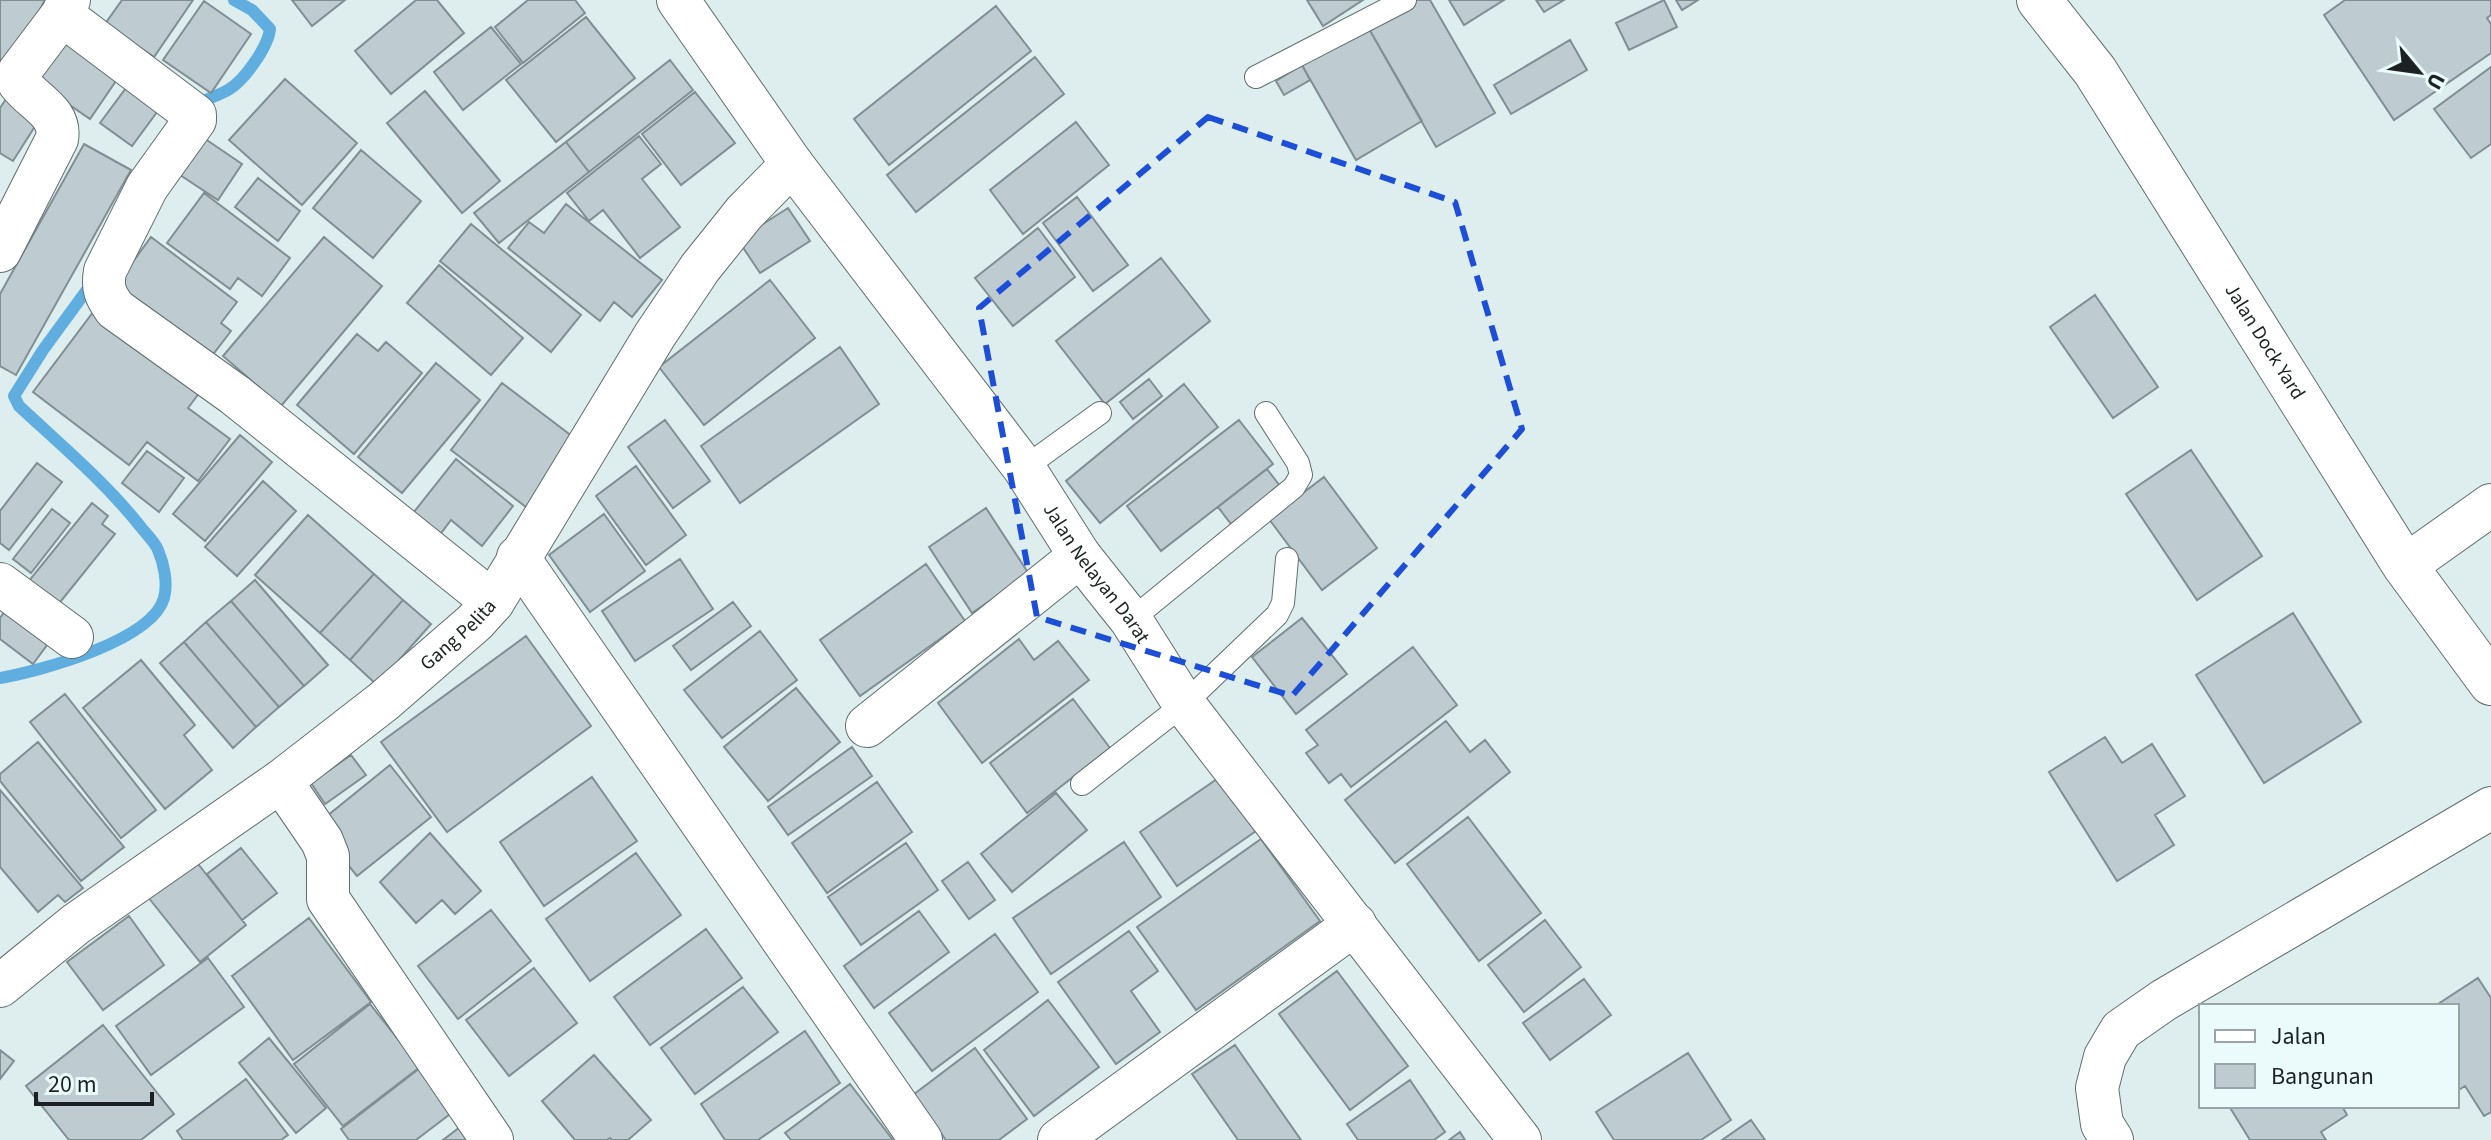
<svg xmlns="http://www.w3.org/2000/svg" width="2491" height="1140" font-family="'Source Sans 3',sans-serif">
<rect width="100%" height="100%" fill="#deeeef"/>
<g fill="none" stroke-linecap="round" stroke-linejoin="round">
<!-- stream -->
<path stroke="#60aee0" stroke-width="12" d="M193 105C205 100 217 96 228 90 244 81 268 47 270 29L252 10 234 0
M0 678C40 671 152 641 164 598 168 583 164 564 158 550 155 542 146 534 140 526 105 482 61 445 19 406L14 396 43 350 92 283"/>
</g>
<!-- building -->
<path fill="#beccd1" stroke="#818f94" stroke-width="2" d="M0 0H45L0 84Z
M122 0H193L154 57 105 24Z
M292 0H345L312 26Z
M416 0H437L464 33 391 94 355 51Z
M528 0H575L585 13 523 63 495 27Z
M1307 0H1363L1323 26Z
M1415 0H1430L1495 113 1436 147 1368 27Z
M1449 0H1504L1464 25Z
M1536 0H1564L1544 12Z
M1664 0 1677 27 1629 50 1616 23Z
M1676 0H1698L1682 10Z
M2345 0H2491V15L2487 18 2491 24V53L2394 120 2324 15Z
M204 1 251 34 211 93 163 60Z
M996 6 1031 51 889 165 854 119Z
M586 17 635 78 556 142 506 80Z
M491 27 521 64 463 110 434 72Z
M1368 27 1422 121 1356 160 1302 65Z
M66 37 120 75 90 119 35 81Z
M1570 40 1587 70 1511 114 1494 85Z
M1035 57 1064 94 916 212 887 175Z
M670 60 693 90 589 172 566 142Z
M1302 65 1310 80 1284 95 1276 81Z
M2491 67V144L2471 158 2434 109Z
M285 79 357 143 302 205 229 140Z
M129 84 160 108 132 146 100 123Z
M425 91 500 181 462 213 387 123Z
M695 92 735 143 681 185 642 134Z
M6 99 39 120 13 161 0 153V108Z
M1076 122 1109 165 1023 234 990 190Z
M198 134 242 164 218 200 174 171Z
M639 136 661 164 642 179 680 227 640 258 603 210 589 221 567 193Z
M566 142 589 172 499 243 474 213Z
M84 144 131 170 16 375 0 366V294Z
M361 150 421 201 373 258 313 208Z
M258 178 300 211 278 241 235 207Z
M204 193 290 258 262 296 238 278 230 289 167 243Z
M1077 197 1128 265 1093 291 1043 223Z
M566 204 662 280 632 317 614 302 600 321 508 248 529 222 544 233Z
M788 208 810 241 760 273 738 240Z
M471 224 581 315 551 352 440 261Z
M1038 228 1075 277 1013 326 975 278Z
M151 237 237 302 221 323 231 331 211 357 116 285Z
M324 237 382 286 281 406 223 356Z
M1161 258 1210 321 1105 404 1056 341Z
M439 265 523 338 491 375 407 303Z
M770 280 815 338 704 425 659 367Z
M2095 295 2158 387 2113 418 2050 327Z
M94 311 200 392 188 408 230 439 198 481 147 442 129 465 33 392Z
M357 334 378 351 386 342 422 373 354 454 297 405Z
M840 347 879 404 740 503 701 446Z
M436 363 480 400 402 493 358 457Z
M1149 379 1162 396 1133 419 1120 402Z
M502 383 577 440 526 507 451 450Z
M1184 384 1218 427 1100 523 1066 481Z
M665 420 710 481 673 508 628 447Z
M1239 420 1273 464 1161 551 1127 506Z
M240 435 272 462 205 541 173 514Z
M2191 450 2262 556 2197 600 2126 494Z
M147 451 184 478 159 512 122 483Z
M456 459 513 506 482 546 451 520 433 544 406 522Z
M37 463 62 482 9 550 0 543V511Z
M636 466 686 535 646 565 596 496Z
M1267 469 1280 486 1231 524 1218 507Z
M1324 477 1377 548 1322 590 1269 519Z
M263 481 296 511 237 576 205 547Z
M92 503 108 516 102 524 115 534 57 606 28 582Z
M986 508 1029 574 972 613 929 547Z
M52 509 70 523 31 573 13 559Z
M604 514 645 571 590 612 549 555Z
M308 515 374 574 320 633 255 575Z
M680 559 713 609 635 661 602 611Z
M926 564 965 621 860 696 820 640Z
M374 574 403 600 350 660 320 633Z
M255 580 328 665 304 686 231 601Z
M403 600 431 624 377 685 350 660Z
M231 601 304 686 279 707 206 622Z
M733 602 751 626 691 670 673 646Z
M10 605 53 637 33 664 0 639V618Z
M2293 613 2361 722 2264 783 2196 675Z
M1302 618 1347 674 1296 714 1252 657Z
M206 622 279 707 256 727 184 642Z
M760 631 797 680 722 738 684 690Z
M526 636 591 726 447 832 381 742Z
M1019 639 1034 660 1058 641 1089 680 982 763 938 703Z
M184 642 256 727 233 748 160 663Z
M1413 647 1457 705 1351 787 1341 774 1329 783 1306 753 1318 745 1306 730Z
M141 660 195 725 184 735 212 770 165 809 83 708Z
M796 688 840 742 768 801 724 747Z
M65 694 156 810 121 838 30 722Z
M1073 699 1110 748 1027 813 990 763Z
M1446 721 1470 752 1485 740 1510 772 1395 863 1345 800Z
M2105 737 2122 763 2152 744 2185 796 2155 815 2174 845 2117 881 2049 772Z
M38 742 124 847 81 881 0 781V774Z
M852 747 872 776 788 835 768 807Z
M351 755 366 775 325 804 311 783Z
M390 765 431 817 357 876 316 825Z
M592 777 637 841 544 906 500 842Z
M1220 777 1256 831 1177 886 1140 832Z
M877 782 912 832 827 893 792 843Z
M0 790 83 888 65 902 58 895 38 912 0 867Z
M1056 793 1087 830 1012 892 981 854Z
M1468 817 1541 913 1479 961 1407 864Z
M430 833 481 891 455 914 442 900 416 923 380 882Z
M1261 839 1320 921 1196 1010 1137 927Z
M1124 842 1161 897 1051 974 1013 918Z
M906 843 938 890 861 945 828 897Z
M241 848 277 893 242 920 207 874Z
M636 853 681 915 590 981 546 919Z
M195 860 246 925 200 962 148 897Z
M968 862 995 900 969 919 942 881Z
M491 910 531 961 458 1019 418 966Z
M919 911 949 952 874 1008 844 966Z
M129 916 164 965 103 1010 67 962Z
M309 918 371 1002 293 1060 232 976Z
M1545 920 1581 967 1524 1012 1488 965Z
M706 929 742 978 650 1045 614 997Z
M1129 931 1158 971 1131 991 1160 1032 1116 1064 1058 982Z
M995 934 1038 992 932 1071 889 1013Z
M208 958 244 1007 151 1075 116 1026Z
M534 968 577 1023 509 1076 466 1020Z
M1337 971 1408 1066 1350 1110 1279 1014Z
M2478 978 2491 998V1112L2484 1116 2465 1086 2457 1091V1006H2435Z
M1584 979 1611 1015 1550 1060 1523 1023Z
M743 987 778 1032 695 1094 661 1048Z
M1048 1000 1099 1067 1034 1116 984 1050Z
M370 1004 420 1067 343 1126 294 1064Z
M103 1025 174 1114 141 1140H69L26 1086Z
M805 1031 840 1083 758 1140H725L701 1104Z
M269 1038 326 1108 296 1133 239 1063Z
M1235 1045 1301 1140H1238L1192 1074Z
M975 1048 1027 1119 999 1140H946L913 1095Z
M0 1050 14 1061 0 1079Z
M1688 1053 1731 1120 1701 1140H1614L1596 1112Z
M594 1055 651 1120 628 1140H612L610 1138 607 1140H575L542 1101Z
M420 1068 454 1111 416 1140H349L341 1129Z
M246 1079 288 1135 281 1140H183L177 1131Z
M1410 1080 1445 1132 1434 1140H1358L1347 1124Z
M850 1084 893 1140H791L785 1133Z
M2229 1106H2342L2347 1115 2321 1132 2326 1140H2250Z
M1751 1120 1765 1140H1722Z
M464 1124 476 1140H443Z
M1460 1132 1465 1140H1449Z"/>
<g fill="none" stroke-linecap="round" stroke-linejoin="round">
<!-- lane casing -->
<g stroke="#5f6e6e" stroke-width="24">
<path id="lane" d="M1256 77 1405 0
M1024 468 1100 413
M1131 620 1294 487 1301 475 1298 463 1266 413
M1082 784 1184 704 1277 615 1283 603 1287 559"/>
</g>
<!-- street casing -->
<g stroke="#5f6e6e" stroke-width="44">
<g id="street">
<path id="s1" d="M678 0 792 164 1024 468 1080 556 1131 620 1184 704 1520 1140"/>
<path d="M62 15 195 115V120L147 187 105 271C102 288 105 295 115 309L235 395 493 602"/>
<path d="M0 251 57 139C62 112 33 102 19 83V72L62 15 69 0"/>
<path d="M518 557 921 1140"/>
<path d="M2405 566 2491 505"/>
<path d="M0 584 72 637"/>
<path d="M867 726 1080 556"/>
<path d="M281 781 322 841 328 856V899L492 1140"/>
<path id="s2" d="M0 986 76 924 281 781 384 701 475 622 493 602 655 335 700 268 744 213 792 164"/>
<path d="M1059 1140 1355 924"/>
<path d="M2112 1140 2102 1124 2097 1088 2105 1057 2121 1030 2164 1000 2491 808"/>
</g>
</g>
<!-- secondary casing -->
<g stroke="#5f6e6e" stroke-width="46">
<g id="secondary">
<path id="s3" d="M2039 0 2095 71 2405 566 2491 683"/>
</g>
</g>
<!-- lane -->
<use href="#lane" stroke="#fff" stroke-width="22"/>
<!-- street -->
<use href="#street" stroke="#fff" stroke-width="42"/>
<!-- secondary -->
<use href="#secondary" stroke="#fff" stroke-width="44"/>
</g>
<!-- marked area -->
<path fill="none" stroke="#1d4ed8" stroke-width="6" stroke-dasharray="16 10" stroke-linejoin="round" d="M1208 117 1455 202 1522 429 1292 696 1037 617 979 308Z"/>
<g text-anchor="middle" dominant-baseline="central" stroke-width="7" stroke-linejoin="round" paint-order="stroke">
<!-- street labels -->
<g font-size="20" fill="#1c2223" stroke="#ebfbfc">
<text stroke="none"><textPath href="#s3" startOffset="410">Jalan Dock Yard</textPath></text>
<text stroke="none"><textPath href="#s1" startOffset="710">Jalan Nelayan Darat</textPath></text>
<text stroke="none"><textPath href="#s2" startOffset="578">Gang Pelita</textPath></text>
</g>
</g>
<!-- legend -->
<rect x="2199" y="1004" width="260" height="104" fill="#ebfbfc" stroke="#98a4a5" stroke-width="2"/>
<rect x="2215" y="1030" width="40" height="12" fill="#ffffff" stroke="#98a4a5" stroke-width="2"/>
<text x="2271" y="1044" font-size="24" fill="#1c2223">Jalan</text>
<rect x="2215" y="1064" width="40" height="24" fill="#beccd1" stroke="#98a4a5" stroke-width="2"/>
<text x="2271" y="1084" font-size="24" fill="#1c2223">Bangunan</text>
<!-- north arrow -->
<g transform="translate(2419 72) rotate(119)" stroke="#ebfbfc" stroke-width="6" paint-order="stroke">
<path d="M0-6L14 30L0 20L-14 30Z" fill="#1c2223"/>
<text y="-12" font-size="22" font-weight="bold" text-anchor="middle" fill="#1c2223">U</text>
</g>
<!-- scale -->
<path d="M36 1092v12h116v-12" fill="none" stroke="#1c2223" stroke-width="4"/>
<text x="48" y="1092" font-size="24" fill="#1c2223" stroke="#ebfbfc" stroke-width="6" paint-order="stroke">20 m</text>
</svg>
